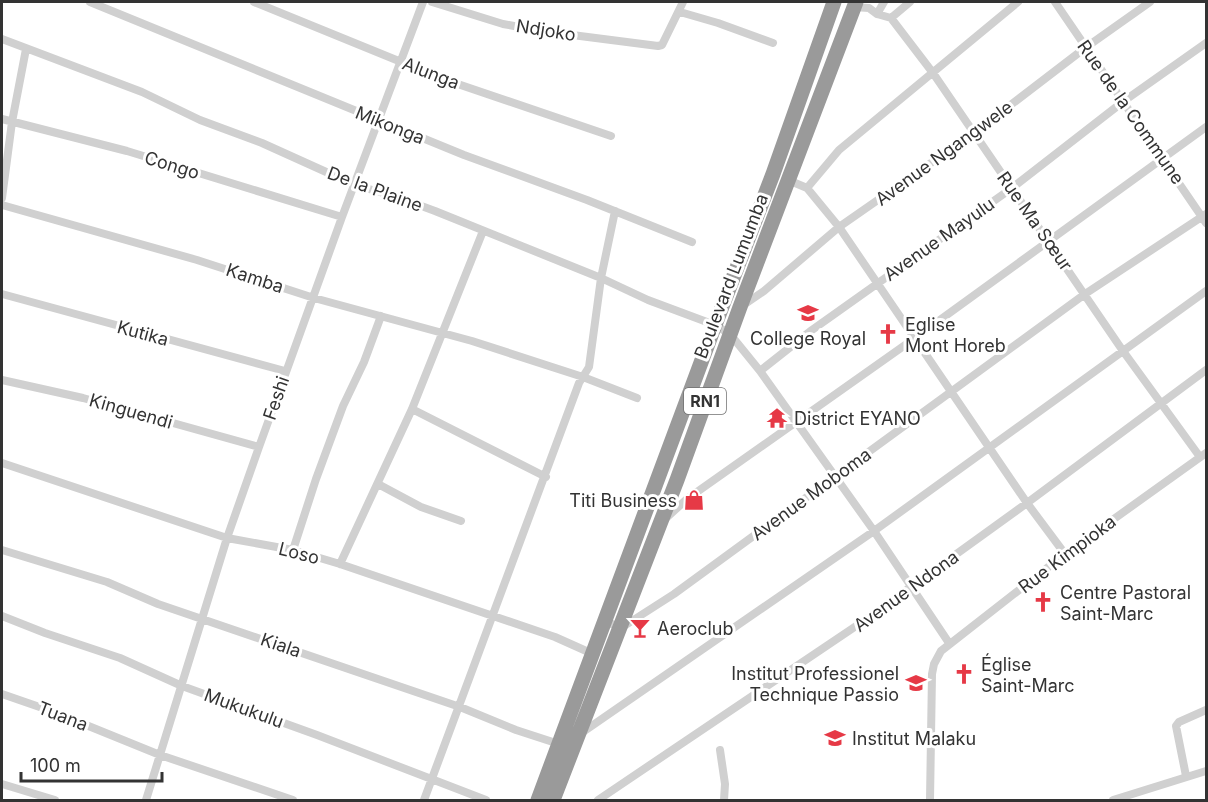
<svg xmlns="http://www.w3.org/2000/svg" width="1208" height="802" font-family="Inter,sans-serif">
<rect width="100%" height="100%" fill="#fff"/>
<g fill="none" stroke-linecap="round" stroke-linejoin="round">
<!-- street -->
<path stroke="#d0d0d0" stroke-width="8" d="M90 2 464 155 587 200 692 242
M254 2 443 79 611 136
M432 2 503 24 541 31 658 46 662 45 683 2
M1055 2 1206 223
M854 7 869 8 877 14 891 18 933 73 1123 351 1200 457
M680 12 718 23 773 43
M877 14 884 2
M891 18 910 2
M2 39 142 92 200 120 262 143 355 185 397 197 435 211 601 278 648 300 715 325 730 334 760 371 874 531 949 643
M2 119 127 151 342 217
M788 180 807 188 839 150 1018 2
M807 188 839 227 1027 503 1065 554
M2 198 12 122 26 49
M2 205 197 260 314 298 472 341 583 377 637 398
M2 294 285 371
M742 306 764 291 839 227 974 133 1085 48 1150 2
M760 371 812 330 1012 188 1124 101 1206 43
M2 380 83 398 259 447
M412 409 546 477
M2 463 227 538 293 550 340 564 555 637 593 654
M378 484 421 507 461 521
M665 519 687 499 915 338 1206 127
M2 550 107 582 158 604 460 707 516 730 559 744
M293 550 316 479 343 406 364 362 381 316
M340 564 412 409 483 231
M2 616 45 633 120 658 182 686 317 735 486 800
M605 621 621 628 674 594 1085 294 1206 214
M2 694 54 712 160 755 293 800
M580 734 874 531 1206 291
M720 750 725 784 724 800
M1186 776 1176 726 1179 722 1206 710
M2 784 55 800
M146 800 227 538 259 447 342 217 423 2
M424 800 579 383 589 367 601 278 615 211
M598 800 865 620 1027 503 1206 370
M930 800 932 674 934 664 941 651 1065 554 1206 453
M1113 800 1206 771"/>
<!-- highway -->
<path stroke="#9a9a9a" stroke-width="15" d="M538 800 715 325 773 174 834 2
M553 800 677 480 740 307 856 2"/>
</g>
<!-- icons -->
<defs>
<g id="school-bare" transform="scale(1.62)"><path d="M0-5L7-2L0 1L-7-2ZM-4 1L0 2.5L4 1V4Q0 6-4 4Z" fill="#e63946" stroke="#fff" stroke-width="2.5" paint-order="stroke"/></g>
<g id="church-bare" transform="scale(1.62)"><path d="M-1.2-6h2.4v3.5h3.3v2.4h-3.3V6h-2.4V-.1h-3.3v-2.4h3.3Z" fill="#e63946" stroke="#fff" stroke-width="2.5" paint-order="stroke"/></g>
<g id="temple-bare" transform="scale(1.62)"><path d="M0-6L5-2H3V0L6.5 2.5H4V6H1.5V3h-3V6H-4V2.5H-6.5L-3 0V-2H-5Z" fill="#e63946" stroke="#fff" stroke-width="2.5" paint-order="stroke"/></g>
<g id="shop-bare" transform="scale(1.62)"><path d="M-5-2.5h2.3a2.7 3.5 0 0 1 5.4 0H5L5.5 6h-11ZM-1.5-2.5h3a1.5 2.3 0 0 0-3 0Z" fill="#e63946" stroke="#fff" stroke-width="2.5" paint-order="stroke"/></g>
<g id="bar-bare" transform="scale(1.62)"><path d="M-6-5H6L.8 .8V4.5H3.5V6h-7V4.5H-.8V.8Z" fill="#e63946" stroke="#fff" stroke-width="2.5" paint-order="stroke"/></g>
</defs>
<g fill-rule="evenodd">
<use href="#school-bare" x="808" y="313"/>
<use href="#church-bare" x="888" y="334"/>
<use href="#temple-bare" x="777" y="418"/>
<use href="#shop-bare" x="694" y="500"/>
<use href="#church-bare" x="1043" y="602"/>
<use href="#bar-bare" x="640" y="628"/>
<use href="#church-bare" x="964" y="674"/>
<use href="#school-bare" x="916" y="683"/>
<use href="#school-bare" x="835" y="738"/>
</g>
<g text-anchor="middle" dominant-baseline="central" stroke-width="6" stroke-linejoin="round" paint-order="stroke">
<!-- shield labels -->
<rect fill="#fff" stroke="#707070" stroke-width="1.5" x="684" y="388" width="42" height="26" rx="4.5"/>
<g font-size="16" font-weight="bold" fill="#333">
<text x="705" y="401">RN1</text>
</g>
<!-- street labels -->
<g font-size="18" fill="#333" stroke="#fff">
<text transform="translate(546 30) rotate(9)">Ndjoko</text>
<text transform="translate(431 73) rotate(21)">Alunga</text>
<text transform="translate(1131 112) rotate(55)">Rue de la Commune</text>
<text transform="translate(390 125) rotate(22)">Mikonga</text>
<text transform="translate(944 153) rotate(-36)">Avenue Ngangwele</text>
<text transform="translate(172 165) rotate(17)">Congo</text>
<text transform="translate(375 189) rotate(20)">De la Plaine</text>
<text transform="translate(1035 221) rotate(55)">Rue Ma Sœur</text>
<text transform="translate(939 239) rotate(-35)">Avenue Mayulu</text>
<text transform="translate(731 276) rotate(-69)">Boulevard Lumumba</text>
<text transform="translate(255 278) rotate(18)">Kamba</text>
<text transform="translate(143 333) rotate(15)">Kutika</text>
<text transform="translate(276 398) rotate(-71)">Feshi</text>
<text transform="translate(131 411) rotate(16)">Kinguendi</text>
<text transform="translate(811 494) rotate(-36)">Avenue Moboma</text>
<text transform="translate(299 553) rotate(14)">Loso</text>
<text transform="translate(1067 554) rotate(-37)">Rue Kimpioka</text>
<text transform="translate(906 591) rotate(-36)">Avenue Ndona</text>
<text transform="translate(281 645) rotate(19)">Kiala</text>
<text transform="translate(244 708) rotate(20)">Mukukulu</text>
<text transform="translate(63 716) rotate(21)">Tuana</text>
</g>
<!-- poi labels -->
<g font-size="18" fill="#333" stroke="#fff" text-anchor="start">
<text x="905" y="324">Eglise<tspan x="905" dy="21">Mont Horeb</tspan></text>
<text x="808" y="338" text-anchor="middle">College Royal</text>
<text x="794" y="418">District EYANO</text>
<text x="677" y="500" text-anchor="end">Titi Business</text>
<text x="1060" y="592">Centre Pastoral<tspan x="1060" dy="21">Saint-Marc</tspan></text>
<text x="657" y="628">Aeroclub</text>
<text x="981" y="664">Église<tspan x="981" dy="21">Saint-Marc</tspan></text>
<text x="899" y="673" text-anchor="end">Institut Professionel<tspan x="899" dy="21">Technique Passio</tspan></text>
<text x="852" y="738">Institut Malaku</text>
</g>
</g>
<!-- border -->
<rect width="1208" height="802" fill="none" stroke="#333333" stroke-width="6"/>
<!-- scale -->
<path d="M21 772v9h141v-9" fill="none" stroke="#333333" stroke-width="3"/>
<text x="30" y="772" font-size="18" fill="#333333" stroke="#ffffff" stroke-width="4.5" paint-order="stroke">100 m</text>
</svg>
